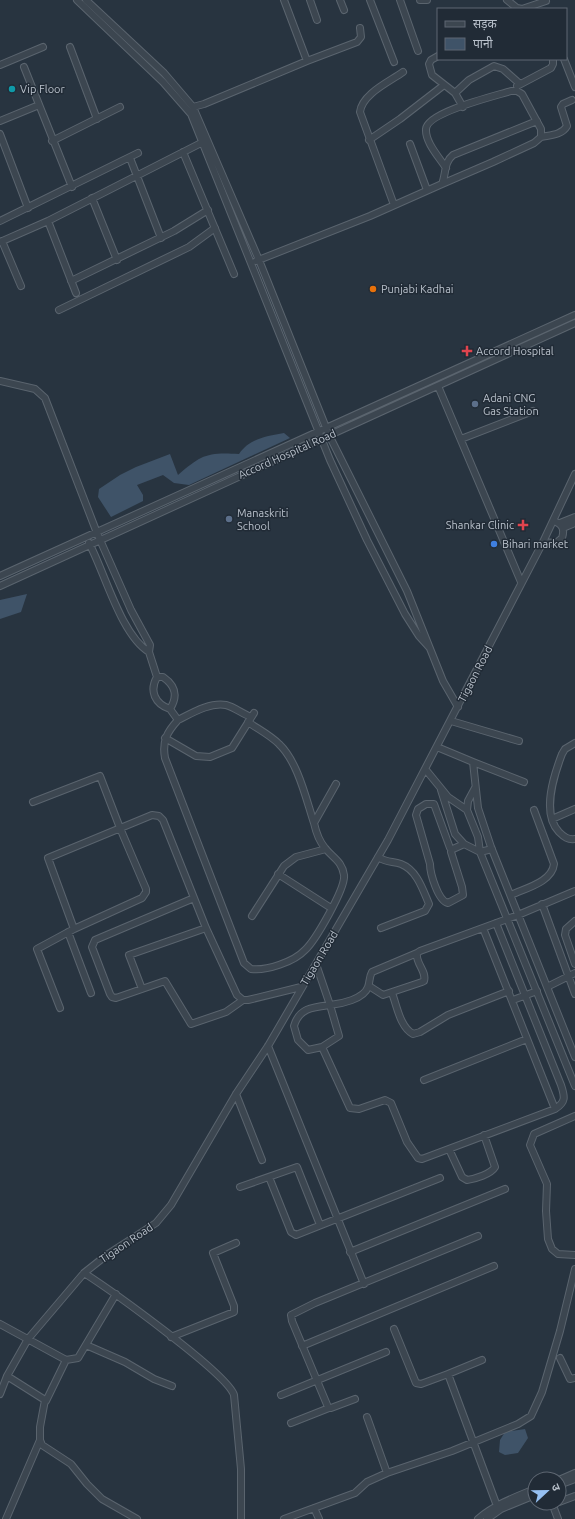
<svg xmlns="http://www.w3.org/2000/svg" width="575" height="1519" font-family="Ubuntu,'Noto Sans Devanagari',sans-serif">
<rect width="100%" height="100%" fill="#283440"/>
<!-- water -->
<path fill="#3f5368" d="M284 433 290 438 189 485 174 483 163 475 137 485 143 495V501L111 517 98 497 99 489 120 475 136 467 170 454 178 475C201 455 207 452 239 454 249 439 266 436 284 433Z
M27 594 21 612 0 619V600Z
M525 1429 528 1438 518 1453 505 1455 499 1452 500 1440 505 1432Z"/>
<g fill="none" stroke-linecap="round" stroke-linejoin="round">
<!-- minor casing -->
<g stroke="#5a646e" stroke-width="8">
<path id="minor" d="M77 0 163 82 191 114 330 460 367 540 405 614 419 636 429 647
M86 0 164 73 193 107 259 260 329 435 407 591 443 681 458 707
M284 0 307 61
M310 0 317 20
M340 0 344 10
M370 0 394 62
M400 0 418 51
M420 0H427
M507 0 517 8 522 9
M522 9 546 1
M70 47 97 119
M438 56 431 60 429 64 432 75 455 93 463 107
M564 59 575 87
M0 65 43 47
M24 67 72 187
M517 86 551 68 553 64V59
M455 93 469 80 494 66 503 69 520 84
M193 107 204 104 307 61 357 42 361 37 360 28
M0 121 39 105
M0 134 28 208
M541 137C550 135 562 135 567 126L561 107 563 104 572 100
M369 140 400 119 444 85
M52 141 120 107
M410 144 427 190
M183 152 234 274
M130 158 161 238
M442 184 493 162 534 143 541 137V129L522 94 517 91H511C495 96 427 112 426 129 425 142 439 157 446 168
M92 198 117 260
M394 205 360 112C362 94 389 82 403 72
M0 221 138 153
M48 221 76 293
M2 241 21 286
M0 242 48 221 203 142
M256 261 370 216 442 184C446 174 444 162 453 155L537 121
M71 281 174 231 208 210
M59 310 189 247 215 228
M0 381 35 389 45 398 97 533 131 610 150 645 149 652C121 635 105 573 89 543
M438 386 521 582
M461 439 533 411
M560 523 575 517
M563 528 575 523
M543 542 556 543 562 538C565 529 562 524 554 521
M0 576 575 315
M0 586 575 323
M149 652 157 677C149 691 155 704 170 709 178 696 176 686 163 677H157
M170 709 178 720C167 732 162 741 165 758L244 963 251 969C266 971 294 962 305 950 315 941 346 888 344 875 342 861 333 858 325 848 319 841 316 832 314 823L336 784
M178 720C192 713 210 702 226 705 234 707 243 714 251 717
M451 721 519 741
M248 722C258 729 270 735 279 744 298 762 306 799 314 823
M165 738 196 756 210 757 232 748 254 713
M575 743 565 749 562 754C554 775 541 813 559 832 564 837 568 840 575 839
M437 747 473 762 478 808 491 847 575 1057
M473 762 524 782
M426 770 448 797 467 810
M475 788 468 801 467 810 478 837 480 852 575 1086
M441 790 455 834 464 844 480 852 492 849
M33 802 100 776 120 828 146 889V892L142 898 74 929 37 949 60 1008
M552 819 575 809
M450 848 434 804H426L418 809 416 815 430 864C430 873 438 901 448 903L463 895 462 887 451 852
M453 849 464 844
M378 857C387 863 392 861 401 864 417 870 423 890 429 904L425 911 381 928
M278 874 331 908
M511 895C526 888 552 882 554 864L534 810
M194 898 95 940 92 947 110 994 112 997 116 998 165 981 191 1024 226 1012 243 1000
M542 904 575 994
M252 916 284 866 296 857 326 849
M575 921 566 929 565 935 575 964
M483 928 555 1109
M74 929 48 858 152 815 159 816 163 820 206 928 237 995 243 1000H248L301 987
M68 932 91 993
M316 964 330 1005C313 1007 299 1008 294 1026L298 1040 308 1050 322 1047 350 1108 359 1109 385 1100 391 1103 407 1142 418 1158 422 1159 555 1109C566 1102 565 1097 561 1085L496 923
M369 986 383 995 422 982 424 981C427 971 415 963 417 953L420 951 518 915 575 891
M547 987 575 973
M142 989 129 955 206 928
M392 993C397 1006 400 1027 413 1034L420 1032 448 1015 509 991
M513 1000 537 991
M268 1046 364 1284
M322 1047 339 1036 330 1005C341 1004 364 999 368 987 370 982 369 977 372 972L417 953
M424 1080 527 1039
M236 1094 262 1160
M575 1116 534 1134 530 1145 547 1184 546 1211 548 1239 552 1249 558 1254 575 1255
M449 1149 462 1177 467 1180C475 1179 491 1174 495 1167L484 1135
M269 1177 291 1232 296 1235 440 1178
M240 1187 297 1167 320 1225
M350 1252 505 1189
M84 1273C109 1289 227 1373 234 1395L241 1469V1519
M0 1324 66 1360 78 1358 116 1294
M394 1329 416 1383 421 1384 448 1374 497 1506
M171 1337 234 1312V1306L213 1253 236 1243
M86 1345 125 1362 154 1379 172 1386
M302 1346 494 1266
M560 1358 570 1379 575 1378
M448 1374 482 1360
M7 1376 45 1400 40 1427V1440L42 1445 71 1464 87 1484 102 1499 137 1519
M0 1394 7 1376 28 1339 84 1273 108 1254 156 1223 171 1205 236 1094 268 1046 388 840 543 542 575 474
M281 1395 386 1352
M355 1399 331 1408 328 1407 292 1321 291 1315 315 1303 478 1236
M46 1401 66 1360
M367 1417 387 1473
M291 1423 329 1408
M559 1480 575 1473
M559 1485 575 1479
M559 1502 575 1496
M552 1503 558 1519
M314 1508 319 1519
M6 1519 40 1440
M284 1519 355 1493 367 1482 387 1473 452 1451 518 1424 531 1416 542 1392 560 1331 575 1269
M478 1519C494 1505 515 1497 535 1489
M487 1519 501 1509 535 1495"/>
</g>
<!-- minor -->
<use href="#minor" stroke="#3c4650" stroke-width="6"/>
</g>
<!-- markers -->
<circle fill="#0f9aa8" stroke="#212b36" stroke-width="1.5" cx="12" cy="89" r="4"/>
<circle fill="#e8710a" stroke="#212b36" stroke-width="1.5" cx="373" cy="289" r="4"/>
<g fill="#e0444e" stroke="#212b36" stroke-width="1.5">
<path d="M465 345h4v4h4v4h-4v4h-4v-4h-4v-4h4z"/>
<path d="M521 519h4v4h4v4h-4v4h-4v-4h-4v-4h4z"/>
</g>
<g fill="#5c6f8a" stroke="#212b36" stroke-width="1.5">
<circle cx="475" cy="404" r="4"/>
<circle cx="229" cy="519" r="4"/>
</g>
<circle fill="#3f7fe0" stroke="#212b36" stroke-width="1.5" cx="494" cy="544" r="4"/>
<g text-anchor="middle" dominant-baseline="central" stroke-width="3" stroke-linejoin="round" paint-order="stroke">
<!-- poi labels -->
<g font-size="11" fill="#b9c1cb" stroke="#212b36" text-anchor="start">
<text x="20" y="89">Vip Floor</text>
<text x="381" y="289">Punjabi Kadhai</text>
<text x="476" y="351">Accord Hospital</text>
<text x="483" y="398">Adani CNG<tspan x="483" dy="13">Gas Station</tspan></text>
<text x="237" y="513">Manaskriti<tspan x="237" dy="13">School</tspan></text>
<text x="514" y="525" text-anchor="end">Shankar Clinic</text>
<text x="502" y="544">Bihari market</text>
</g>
<!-- street labels -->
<g font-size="11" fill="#b9c1cb" stroke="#212b36">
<text transform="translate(287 454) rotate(-24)">Accord Hospital Road</text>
<text transform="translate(475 674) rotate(-63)">Tigaon Road</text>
<text transform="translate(319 958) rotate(-59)">Tigaon Road</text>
<text transform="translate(126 1243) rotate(-34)">Tigaon Road</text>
</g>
</g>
<!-- legend -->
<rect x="437" y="8" width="130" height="52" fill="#212b36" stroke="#5e6772"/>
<rect x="445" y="21" width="20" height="6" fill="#3c4650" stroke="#5e6772"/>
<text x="473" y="28" font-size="12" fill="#b9c1cb">सड़क</text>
<rect x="445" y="38" width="20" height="12" fill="#3f5368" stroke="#5e6772"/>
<text x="473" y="48" font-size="12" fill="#b9c1cb">पानी</text>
<!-- north arrow -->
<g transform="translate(547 1491) rotate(68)"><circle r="19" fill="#212b36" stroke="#5e6772"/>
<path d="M0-3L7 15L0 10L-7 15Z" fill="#96c0f2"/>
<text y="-6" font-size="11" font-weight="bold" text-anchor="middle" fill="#b9c1cb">उ</text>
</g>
</svg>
